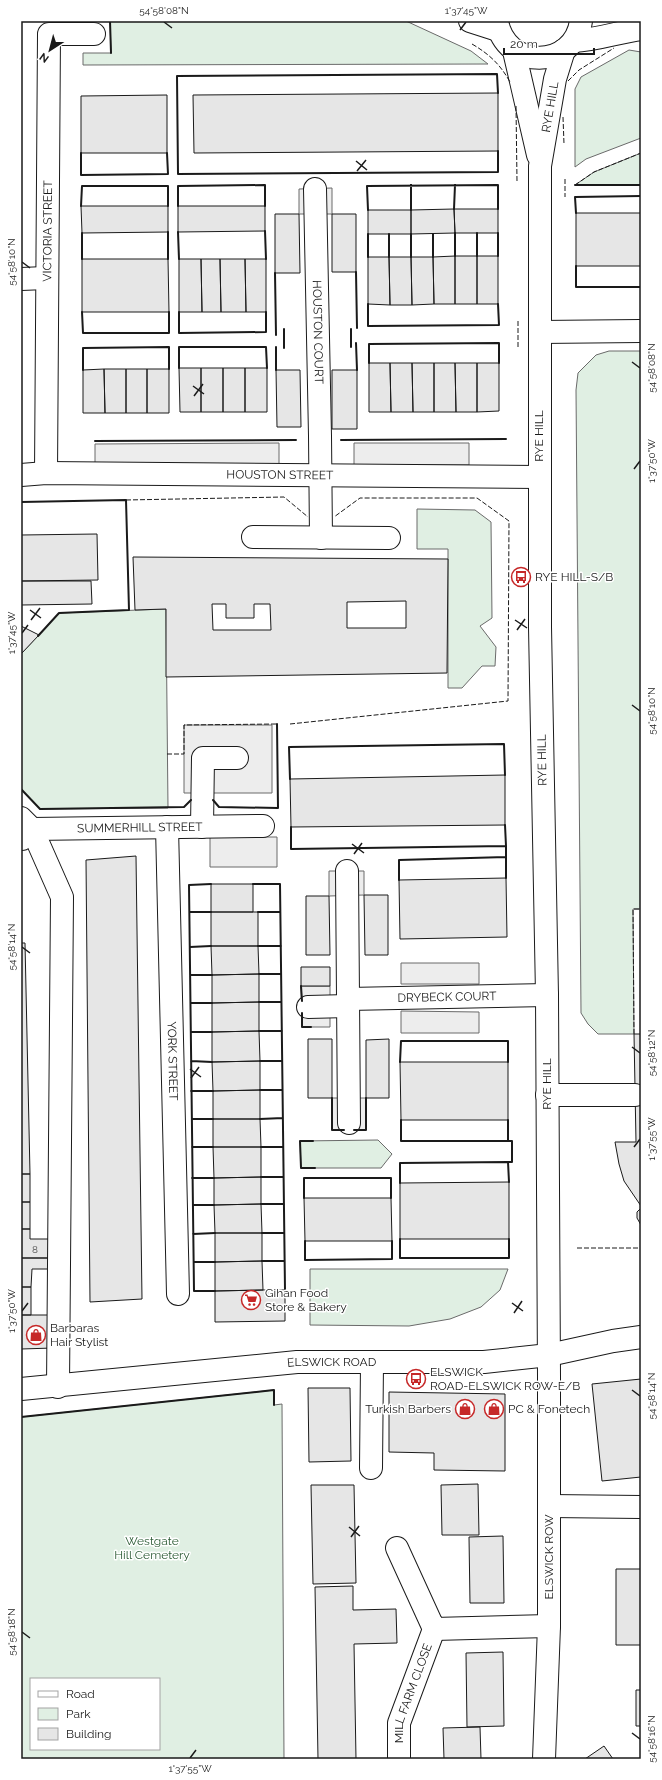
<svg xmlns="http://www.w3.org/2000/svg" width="662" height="1780" font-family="Raleway,sans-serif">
<rect width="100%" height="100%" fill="#fff"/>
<!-- green -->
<path fill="#e0efe3" stroke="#6a6a6a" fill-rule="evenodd" d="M110 21H406L471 51 488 64 83 65V53H111Z
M629 50 641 52V138L586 159 575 167V89L581 77Z
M641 153V185H575L594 172Z
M609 351H641V909H633L634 1034H598L588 1024 581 1013 576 390 578 373 596 355Z
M417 509 475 510 491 522 492 618 480 626 496 647 495 666H482L462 688H448V549H417Z
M166 609 168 808 40 809 21 789V654L59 613Z
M378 1140 392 1154 381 1168H301L300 1141Z
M310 1269H508L500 1290 481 1307 450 1319 409 1326 310 1325Z
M274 1390V1405L282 1404 284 1759H21V1417ZM31 1679H159V1749H31Z"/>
<!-- parking -->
<path fill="#ededed" stroke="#6a6a6a" d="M332 188V214H299V189Z
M279 443V466H95V444Z
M354 443H469V465H354Z
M184 725H272V793H184Z
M210 837H277V867H210Z
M329 871H364V895L329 896Z
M401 963H479V984H401Z
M301 986H330V1027H302Z
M401 1011 479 1012V1033H401Z
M332 1098H366V1130H332Z"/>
<!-- building -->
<path fill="#e6e6e6" stroke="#1a1a1a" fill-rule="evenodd" d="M498 93V151L194 153 193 95Z
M167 95V153H81V96Z
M81 206H168V232L82 233Z
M178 206H265V231L178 232Z
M454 209 455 233 411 234V210Z
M454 209H498V233H455Z
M368 210H411V234H368Z
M576 213H641V266H576Z
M275 214H299L300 273H275Z
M332 214H356V272H332Z
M455 256H477V304H455Z
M455 256V304H434L433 257Z
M477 256H498V304H477Z
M368 257H389L390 305 368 304Z
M389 257H411L412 305H390Z
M411 257H433L434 304 412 305Z
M82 259H168L169 312H82Z
M179 259H201L202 312H179Z
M201 259H220L221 312H202Z
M220 259H245L246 312H221Z
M245 259H266V312H246Z
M369 363H390L391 412H369Z
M390 363H412L413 412H391Z
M412 363H434V412H413Z
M434 363H455L456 412H434Z
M455 363H477V412H456Z
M477 363H499V411L477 412Z
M179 368H201V412H180Z
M201 368H223V412H201Z
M223 368H245V412H223Z
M245 368H267V412H245Z
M104 369H126V413H105Z
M104 369 105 413H83V370Z
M126 369H147V413H126Z
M147 369H169V413H147Z
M276 370H300L301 427H277Z
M332 370H357V429H332Z
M97 534 98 580 21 581V535Z
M133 557 448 559 447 673 166 677V609L135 610ZM406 601V628H347V602ZM212 604H226V618H254V604H270L271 630H213Z
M21 581H91L92 604 21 605Z
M21 626 39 635 21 654Z
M505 775V825L291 827 290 779Z
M136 856 142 1299 90 1302 86 860Z
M506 878 507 937 400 939 399 880Z
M211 884H253V912H211Z
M364 895H388V955H365Z
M306 896H329L330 955H306Z
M211 912H258V946H211Z
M21 943H25L30 1174H21Z
M211 946H258L259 974 212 975Z
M301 967H330V986H301Z
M259 974V1002L212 1003V975Z
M259 1002V1031L212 1032V1003Z
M259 1031 260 1061 212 1062V1032Z
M634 1034H641V1206L624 1181 619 1164 615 1142H636Z
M308 1039H332V1098H308Z
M389 1039V1098H366V1040Z
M260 1061V1090L213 1091 212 1062Z
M400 1062H508V1120H401Z
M260 1090V1119H213V1091Z
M213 1119H260L261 1147H213Z
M213 1147H261V1177L214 1178Z
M21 1174H30V1202H21Z
M261 1177V1204L214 1205V1178Z
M509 1182V1239H400V1183Z
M304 1198H391L392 1241H305Z
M21 1202H30V1229H21Z
M261 1204 262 1233H215L214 1205Z
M641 1208V1225L637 1218V1212Z
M21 1229H30V1239H50L49 1258H21Z
M215 1233H262V1261L215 1262Z
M21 1258H49V1269H32L31 1287H21Z
M262 1261 263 1290 215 1291V1262Z
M21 1287H31V1315H21Z
M263 1290H285V1321L215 1322V1291Z
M21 1315H52L53 1348 21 1349Z
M641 1379V1477L602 1481 592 1384Z
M308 1388H350L351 1461 309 1462Z
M389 1392 505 1394V1471L434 1470V1453L389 1452Z
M478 1484 479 1535H442L441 1485Z
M311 1485H354L356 1583 313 1584Z
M503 1536 504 1603H470L469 1537Z
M616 1569H641V1645H616Z
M353 1586V1610L396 1609 397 1643 354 1644 356 1759H318L315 1587Z
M503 1652 504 1726 467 1727 466 1653Z
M636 1690H641V1726H636Z
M480 1727 481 1759H444L443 1728Z
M604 1746 613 1759H585Z"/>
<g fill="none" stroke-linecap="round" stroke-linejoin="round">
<!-- minor casing -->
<g stroke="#1a1a1a" stroke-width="24">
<g id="minor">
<path d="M470 21 498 30"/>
<path d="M497 21C505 70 574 70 581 21"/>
<path d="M574 41C597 40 618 32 641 29"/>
<path d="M514 51 538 155"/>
<path id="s1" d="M315 189 320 436 321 538"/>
<path d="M21 279 46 278"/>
<path d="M540 332 641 331"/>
<path id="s2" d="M46 473 49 34H94"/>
<path id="s3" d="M21 475 46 473 539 477"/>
<path d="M253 537 389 538"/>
<path d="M21 818 32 829 62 897 58 1387"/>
<path id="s4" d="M167 827 178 1294"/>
<path d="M202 827 203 758H237"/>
<path id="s5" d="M22 839 32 829 263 826"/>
<path d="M347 871 349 1123"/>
<path id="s6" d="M348 999 547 995"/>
<path d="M308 1007 348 1006"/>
<path d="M547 1095H635"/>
<path d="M371 1468 372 1363"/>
<path d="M550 1506 641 1507"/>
<path d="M397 1548 434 1629 549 1626"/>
<path id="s7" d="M399 1759V1723L434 1629"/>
<path id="s8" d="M544 1759 549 1626V1377L547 995 540 627V166L555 79 564 50"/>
</g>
</g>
<!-- major casing -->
<g stroke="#1a1a1a" stroke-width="24">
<g id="major">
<path id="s9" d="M21 1389 297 1362H484L549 1355 613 1341 641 1337"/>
</g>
</g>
<!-- minor -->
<use href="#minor" stroke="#fff" stroke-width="22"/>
<!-- major -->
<use href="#major" stroke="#fff" stroke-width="22"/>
<!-- fence -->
<path stroke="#1a1a1a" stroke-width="1" stroke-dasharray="5 2" stroke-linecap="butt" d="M472 44C489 54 500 64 510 82
M568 81 579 70 614 48
M516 106 517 181
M563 117 564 144
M565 179V197
M575 185 594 172 641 153
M518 321V348
M126 500 284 497 308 517
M290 724 508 701 509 521 477 498H360L334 517
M167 754H184V725L277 724
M634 1034 633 909H641
M577 1248H641"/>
<!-- wall -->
<path stroke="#1a1a1a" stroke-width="2" d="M110 21 111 53
M498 93 497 74 177 76 178 174 498 172V151
M81 153V175L168 174 167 153
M411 185V210
M575 185H641
M81 206 82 186H168V206
M178 206V186L265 185V206
M454 209 455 185
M368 210 367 186 498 185V209
M576 213 575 197 641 196
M265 231 266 259
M178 232 179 259
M82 233V259
M455 233V256
M477 233V256
M498 233V256
M368 234V257
M389 234V257
M411 234V257
M433 234V257
M168 259V232
M576 266V287H641
M356 272 357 328
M275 273 276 335
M368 304V326L499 325 498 304
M82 312 83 333H169V312
M179 312V333L266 332V312
M284 329V348
M351 329V347
M356 343 357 370
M276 347V370
M369 363V344L499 343V363
M179 368V347H266L267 368
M83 370V348L169 347V369
M341 440 506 439
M95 441 296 440
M21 502 126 500 129 610 59 613 38 636
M290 779 289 747 504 744 505 775
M21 789 40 809 184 807 191 800
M213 800 219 807 278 808 277 724
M291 827V849L506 846 505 825
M506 846V857
M399 880V860L506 857V878
M211 884 189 885 194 1291H215
M253 884H280L285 1290
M190 912H211
M258 912H280
M258 946H281
M190 947 211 946
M259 974H281
M190 975H212
M301 986 302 1001
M259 1002H281
M191 1003H212
M302 1013V1027H311
M259 1031H282
M191 1032H212
M191 1061 212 1062
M260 1061H282
M400 1062 401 1041H508V1062
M260 1090H282
M191 1091H213
M332 1098V1130H344
M192 1119H213
M260 1119 283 1118
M401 1120V1141H508V1120
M354 1130H366V1098
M313 1141H300L301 1168H315
M192 1147H213
M261 1147H283
M508 1162H512V1141H508
M261 1177H283
M192 1178H214
M400 1183V1163L508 1162 509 1182
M304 1198V1178H391V1198
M261 1204H284
M193 1205H214
M262 1233H284
M193 1234 215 1233
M400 1239V1258H509V1239
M305 1241V1260L392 1259V1241
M262 1261H284
M194 1262H215
M21 1417 274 1390V1405"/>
</g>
<!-- ticks -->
<path fill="none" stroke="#1a1a1a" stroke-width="1.5" d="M164 22 172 28M460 30 466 22M356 161 367 170M357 171 366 160M22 262 30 268M632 362 640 368M193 386 204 394M194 396 203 384M634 469 640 461M30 610 41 618M31 620 40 608M515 620 527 628M517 630 525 619M22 633 28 625M632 705 640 711M352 844 364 853M354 854 362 843M22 947 30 953M632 1047 640 1053M190 1069 201 1077M191 1078 199 1067M634 1147 640 1139M512 1303 523 1311M22 1311 28 1303M514 1313 522 1301M632 1390 640 1396M349 1527 360 1536M351 1537 359 1526M22 1632 30 1638M632 1733 640 1739M190 1758 196 1750"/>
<!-- icons -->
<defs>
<g id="bus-ring" transform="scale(1)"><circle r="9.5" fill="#fff" stroke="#c62828" stroke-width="1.5"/><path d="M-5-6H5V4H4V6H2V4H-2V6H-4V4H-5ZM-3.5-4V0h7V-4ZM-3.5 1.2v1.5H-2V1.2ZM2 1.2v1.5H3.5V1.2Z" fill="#c62828"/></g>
<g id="supermarket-ring" transform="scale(1)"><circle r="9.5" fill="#fff" stroke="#c62828" stroke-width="1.5"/><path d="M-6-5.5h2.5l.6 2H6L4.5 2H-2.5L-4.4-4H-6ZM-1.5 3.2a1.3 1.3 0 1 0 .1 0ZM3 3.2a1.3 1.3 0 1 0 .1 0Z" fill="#c62828"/></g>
<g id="shop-ring" transform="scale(1)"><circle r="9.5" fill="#fff" stroke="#c62828" stroke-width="1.5"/><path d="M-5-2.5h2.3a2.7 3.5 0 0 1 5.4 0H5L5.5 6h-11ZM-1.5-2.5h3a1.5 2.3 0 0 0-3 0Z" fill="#c62828"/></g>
</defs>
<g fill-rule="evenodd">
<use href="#bus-ring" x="521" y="577"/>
<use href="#supermarket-ring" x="251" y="1300"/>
<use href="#shop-ring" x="36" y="1335"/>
<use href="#bus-ring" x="416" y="1379"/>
<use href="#shop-ring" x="465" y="1409"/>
<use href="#shop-ring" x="494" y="1409"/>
</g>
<g text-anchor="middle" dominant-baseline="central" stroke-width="3" stroke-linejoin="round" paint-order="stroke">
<!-- number labels -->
<g font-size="10" fill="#4d4d4d">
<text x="35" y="1249">8</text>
</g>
<!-- street labels -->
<g font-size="12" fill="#1a1a1a" stroke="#fff">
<text stroke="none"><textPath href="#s8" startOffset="1653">RYE HILL</textPath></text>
<text stroke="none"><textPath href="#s2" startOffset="242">VICTORIA STREET</textPath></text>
<text stroke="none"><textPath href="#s1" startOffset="143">HOUSTON COURT</textPath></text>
<text transform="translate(539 436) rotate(-90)">RYE HILL</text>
<text stroke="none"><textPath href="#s3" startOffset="259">HOUSTON STREET</textPath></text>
<text transform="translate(542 760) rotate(-91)">RYE HILL</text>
<text stroke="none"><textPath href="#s5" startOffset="122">SUMMERHILL STREET</textPath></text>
<text stroke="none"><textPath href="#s6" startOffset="99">DRYBECK COURT</textPath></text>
<text stroke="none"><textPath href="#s4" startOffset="234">YORK STREET</textPath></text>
<text transform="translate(547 1084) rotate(-90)">RYE HILL</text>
<text stroke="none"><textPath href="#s9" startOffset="312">ELSWICK ROAD</textPath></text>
<text transform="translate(549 1557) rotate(-90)">ELSWICK ROW</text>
<text stroke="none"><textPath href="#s7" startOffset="68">MILL FARM CLOSE</textPath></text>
</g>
<!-- poi labels -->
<g font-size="12" fill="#1a1a1a" stroke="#fff" text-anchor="start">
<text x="535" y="577">RYE HILL-S/B</text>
<text x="265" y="1293">Gihan Food<tspan x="265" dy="14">Store &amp; Bakery</tspan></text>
<text x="50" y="1328">Barbaras<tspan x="50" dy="14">Hair Stylist</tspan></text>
<text x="430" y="1372">ELSWICK<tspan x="430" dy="14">ROAD-ELSWICK ROW-E/B</tspan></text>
<text x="451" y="1409" text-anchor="end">Turkish Barbers</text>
<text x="508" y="1409">PC &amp; Fonetech</text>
</g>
<!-- park labels -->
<g font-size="12" fill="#2b5a34" stroke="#fff">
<text x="152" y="1541">Westgate<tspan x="152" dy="14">Hill Cemetery</tspan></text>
</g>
</g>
<!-- border -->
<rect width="662" height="1780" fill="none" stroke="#ffffff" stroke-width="44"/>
<!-- legend -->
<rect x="30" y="1678" width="130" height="72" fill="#ffffff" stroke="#a3a3a3"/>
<rect x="38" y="1691" width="20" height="6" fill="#ffffff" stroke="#a3a3a3"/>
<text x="66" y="1698" font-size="12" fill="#1a1a1a">Road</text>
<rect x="38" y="1708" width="20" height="12" fill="#e0efe3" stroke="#a3a3a3"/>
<text x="66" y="1718" font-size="12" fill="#1a1a1a">Park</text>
<rect x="38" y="1728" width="20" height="12" fill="#e6e6e6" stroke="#a3a3a3"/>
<text x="66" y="1738" font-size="12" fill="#1a1a1a">Building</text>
<!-- north arrow -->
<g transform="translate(50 50) rotate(216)" stroke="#ffffff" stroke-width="3" paint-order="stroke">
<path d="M0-3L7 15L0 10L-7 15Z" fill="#1a1a1a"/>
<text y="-6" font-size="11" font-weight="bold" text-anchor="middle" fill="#1a1a1a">N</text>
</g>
<!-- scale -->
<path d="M504 48v6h90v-6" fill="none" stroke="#1a1a1a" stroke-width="2"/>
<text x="510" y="48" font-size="12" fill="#1a1a1a" stroke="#ffffff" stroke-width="3" paint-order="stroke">20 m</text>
<rect x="22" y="22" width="618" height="1736" fill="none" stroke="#1a1a1a" stroke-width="1.5"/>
<g font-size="10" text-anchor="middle" fill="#1a1a1a">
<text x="164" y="14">54°58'08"N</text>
<text x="466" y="14">1°37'45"W</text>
<text transform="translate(11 262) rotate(-90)" y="4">54°58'10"N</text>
<text transform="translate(651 368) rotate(-90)" y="4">54°58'08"N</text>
<text transform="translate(651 461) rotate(-90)" y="4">1°37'50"W</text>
<text transform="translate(11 633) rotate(-90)" y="4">1°37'45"W</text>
<text transform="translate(651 711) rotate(-90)" y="4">54°58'10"N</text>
<text transform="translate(11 947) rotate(-90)" y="4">54°58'14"N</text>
<text transform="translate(651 1053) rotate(-90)" y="4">54°58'12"N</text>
<text transform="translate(651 1139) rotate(-90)" y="4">1°37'55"W</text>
<text transform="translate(11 1311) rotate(-90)" y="4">1°37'50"W</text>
<text transform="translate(651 1396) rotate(-90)" y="4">54°58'14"N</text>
<text transform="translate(11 1632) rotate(-90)" y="4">54°58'18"N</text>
<text transform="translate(651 1739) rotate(-90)" y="4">54°58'16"N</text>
<text x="190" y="1772">1°37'55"W</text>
</g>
</svg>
